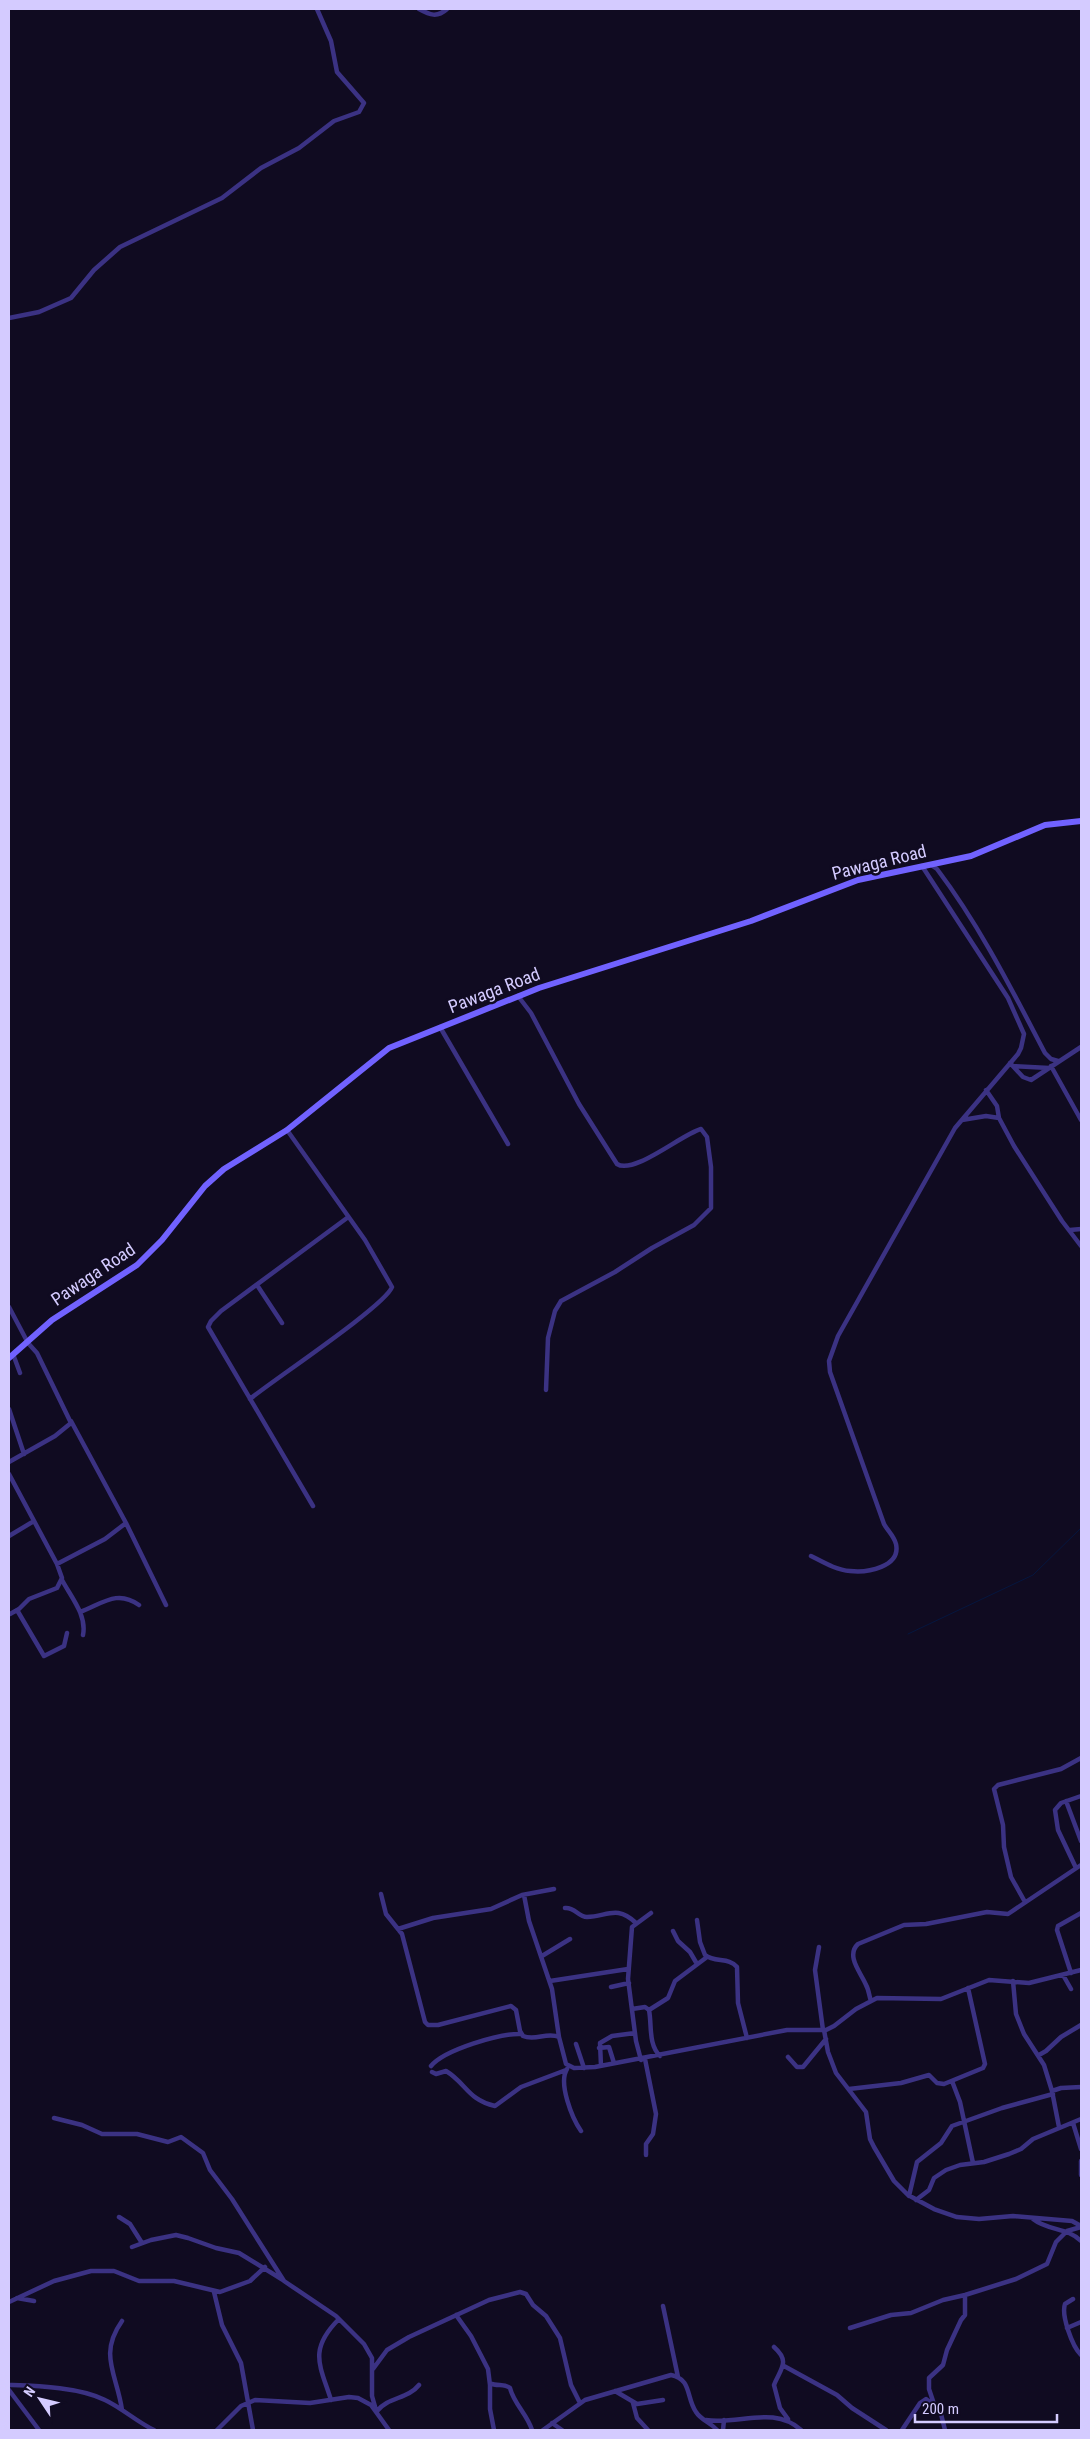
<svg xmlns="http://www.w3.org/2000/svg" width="1090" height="2439" font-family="'Roboto Condensed',sans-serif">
<rect width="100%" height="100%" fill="#100b21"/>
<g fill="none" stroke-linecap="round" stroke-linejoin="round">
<!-- stream -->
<path stroke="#05163f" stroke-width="1" d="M908 1634 1033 1575 1081 1528"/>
<!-- street -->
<path stroke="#3b3283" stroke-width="4.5" d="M419 9C430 15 437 18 447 9
M9 318 39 312 71 298 94 270 120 247 222 198 261 168 299 148 334 121 359 112 364 103 337 72 331 41 317 9
M931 865 937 869C980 926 1012 990 1045 1053L1051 1059 1058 1061
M518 996 531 1013 579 1104 617 1164C634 1175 682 1134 701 1129L707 1137 711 1167V1208L694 1225 652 1248 615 1272 561 1301 555 1311 548 1338 546 1390
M440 1027 508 1144
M1010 1063 1023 1077 1031 1080 1081 1047
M1013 1066 1049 1068
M1051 1066 1081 1120
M986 1090 997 1106 999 1118 1014 1146 1062 1221 1081 1246
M962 1120 986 1116 999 1118
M1070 1230 1081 1229
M257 1285 282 1323
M9 1307 28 1343 37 1353 71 1423 55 1436 9 1462
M13 1354 20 1373
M250 1399C273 1380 385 1306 392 1287L365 1240 287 1130
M9 1409 24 1454
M71 1421 126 1523 166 1605
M9 1474 57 1564 62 1578 57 1588 29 1599 19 1609 10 1614
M313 1506 208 1327 211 1321 221 1311 347 1218
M9 1536 34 1521
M811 1556C823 1562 836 1570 850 1571 867 1573 901 1567 896 1544 894 1536 887 1530 884 1524L830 1372 829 1361 838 1336 955 1128 1018 1054 1021 1048 1024 1034 1008 998 922 866
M57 1564 105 1539 126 1523
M62 1580C71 1597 87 1615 83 1635
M17 1610 44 1656 64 1646 67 1633
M80 1612C102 1604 117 1589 139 1605
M1066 1801 1081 1841
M1076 1868 1058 1830 1055 1810 1061 1803 1081 1796
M381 1894 386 1914 402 1934 425 2022 428 2025H438L511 2006 516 2010 520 2031 523 2036C535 2041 547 2032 559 2037L566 2064 574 2068 595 2067 787 2030H826L834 2026 856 2009 877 1998 941 1999 989 1980 1029 1983 1081 1970
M524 1895 529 1921 552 1989 559 2037
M1025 1902 1011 1877 1004 1847 1003 1825 994 1789 998 1785 1061 1769 1081 1758
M565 1908C575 1907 578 1917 587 1917 608 1916 617 1905 636 1923
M697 1920 700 1942 705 1955C715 1963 729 1957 737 1967L738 2003 747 2038
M398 1929 433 1918 491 1909 522 1895 554 1889
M673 1931 678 1941 690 1952 697 1964
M819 1947 815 1970 823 2030
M542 1956 570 1939
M1071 1973 1057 1930 1058 1926 1081 1913
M1063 1975 1071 1989
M550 1981 628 1969
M1013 1981 1016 2014 1024 2034 1044 2065 1052 2091 1059 2127
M611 1987 629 1983
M871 2001C869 1996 869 1990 866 1985 862 1974 845 1956 858 1944L904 1925 926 1924 987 1912 1008 1914 1081 1865
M632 2009 645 2007 649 2010C652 2025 648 2044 660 2056
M649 2010 668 1998 675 1981 707 1957
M824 2030 828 2052 836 2073 866 2112 870 2139 874 2147 894 2181 908 2195 934 2209 957 2217 979 2219 1013 2216 1072 2221 1081 2226
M576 2044 584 2068
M599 2048 609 2047 614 2063
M1039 2055 1046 2051 1061 2037 1081 2025
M788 2057 797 2067H803L826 2039
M645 2059 656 2114 653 2134 646 2144V2155
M641 2060 636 2041 628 1979 632 1927 651 1913
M431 2066C444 2050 500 2033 521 2034
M601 2066 600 2043 612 2036 635 2033
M567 2069C558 2083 572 2118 581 2131
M432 2072 436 2074 446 2071C466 2083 468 2100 495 2106L521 2087 566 2070
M952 2081 960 2102 973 2163
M849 2089 901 2083 929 2075 937 2083 944 2084 983 2068 985 2064 968 1988
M1052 2091 1061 2088 1081 2087
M54 2118 82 2125 102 2134H137L168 2142 181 2137 203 2153 210 2170 232 2199 284 2281 336 2316 364 2344 372 2358V2396L376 2410
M1073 2123 1081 2149
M1081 2161V2175
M909 2196 917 2162 941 2143 952 2126 1002 2108 1053 2094
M916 2200 929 2190 934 2178 946 2170 960 2165 984 2162 1009 2154 1021 2149 1033 2139 1081 2119
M119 2217 130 2224 142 2243
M1033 2219C1048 2231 1067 2227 1081 2241
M132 2247 151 2240 176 2235 188 2238 216 2248 239 2253 283 2280
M214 2292 222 2325 241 2363 253 2430
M17 2298 34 2301
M1073 2299 1065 2304C1061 2315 1072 2346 1081 2355
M9 2302 54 2281 91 2271H114L139 2281H174L220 2292 250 2281 265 2267
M663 2306 678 2377
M456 2315 471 2336 488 2369 490 2385V2409L494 2430
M122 2321C98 2355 117 2374 122 2410
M850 2328 891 2315 911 2313 943 2300 965 2295 1016 2279 1047 2264 1056 2242 1067 2231 1081 2227
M1067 2328 1081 2322
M774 2347C791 2362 780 2369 774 2385L780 2408 788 2419
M784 2366 837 2395 852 2408 886 2430
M373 2369 387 2350 409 2337 489 2300 520 2292 526 2294 533 2305 546 2316 560 2338 571 2385 580 2403
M490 2383C497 2387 504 2383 510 2388 514 2404 527 2414 532 2430
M9 2385C37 2386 79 2387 105 2400 122 2408 137 2422 154 2430
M9 2390 39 2430
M615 2391 637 2404 663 2400
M331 2400C320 2365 308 2350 339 2319
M633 2403 637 2418 648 2430
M934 2404 929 2389V2378L943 2365 947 2350 961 2320 965 2315V2295
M377 2411C388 2397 408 2399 419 2385
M706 2420C739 2425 774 2405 801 2430
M552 2423 562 2430
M217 2430 241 2406 255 2400 310 2403 349 2397 358 2398 371 2405 389 2430
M543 2430 585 2400 671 2375C692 2379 686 2398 696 2412 701 2420 711 2423 717 2430
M723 2430 724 2420
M902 2430 920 2403 926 2399 940 2410 945 2430"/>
<!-- secondary -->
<path stroke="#7162ff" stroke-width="6" d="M9 1358 52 1320 137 1265 162 1240 205 1186 224 1169 287 1130 389 1048 539 988 751 921 858 880 971 856 1045 825 1081 821"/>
</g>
<g text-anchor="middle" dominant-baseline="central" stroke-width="5" stroke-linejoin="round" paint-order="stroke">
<!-- street labels -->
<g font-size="18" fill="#d4cbff" stroke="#100b21">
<text transform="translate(879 862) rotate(-14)">Pawaga Road</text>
<text transform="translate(494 990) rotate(-21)">Pawaga Road</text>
<text transform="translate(93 1274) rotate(-34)">Pawaga Road</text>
</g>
</g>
<!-- border -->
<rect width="1090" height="2439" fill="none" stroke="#d4cbff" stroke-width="20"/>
<!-- north arrow -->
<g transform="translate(40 2399) rotate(305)" stroke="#100b21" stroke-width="4" paint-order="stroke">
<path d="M0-4L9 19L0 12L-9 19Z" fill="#d4cbff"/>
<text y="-8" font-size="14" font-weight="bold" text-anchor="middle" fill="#d4cbff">N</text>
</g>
<!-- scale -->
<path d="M915 2414v8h142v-8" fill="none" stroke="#d4cbff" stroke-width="2.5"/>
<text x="922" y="2414" font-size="15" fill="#d4cbff" stroke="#100b21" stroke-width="4" paint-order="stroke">200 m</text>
</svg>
